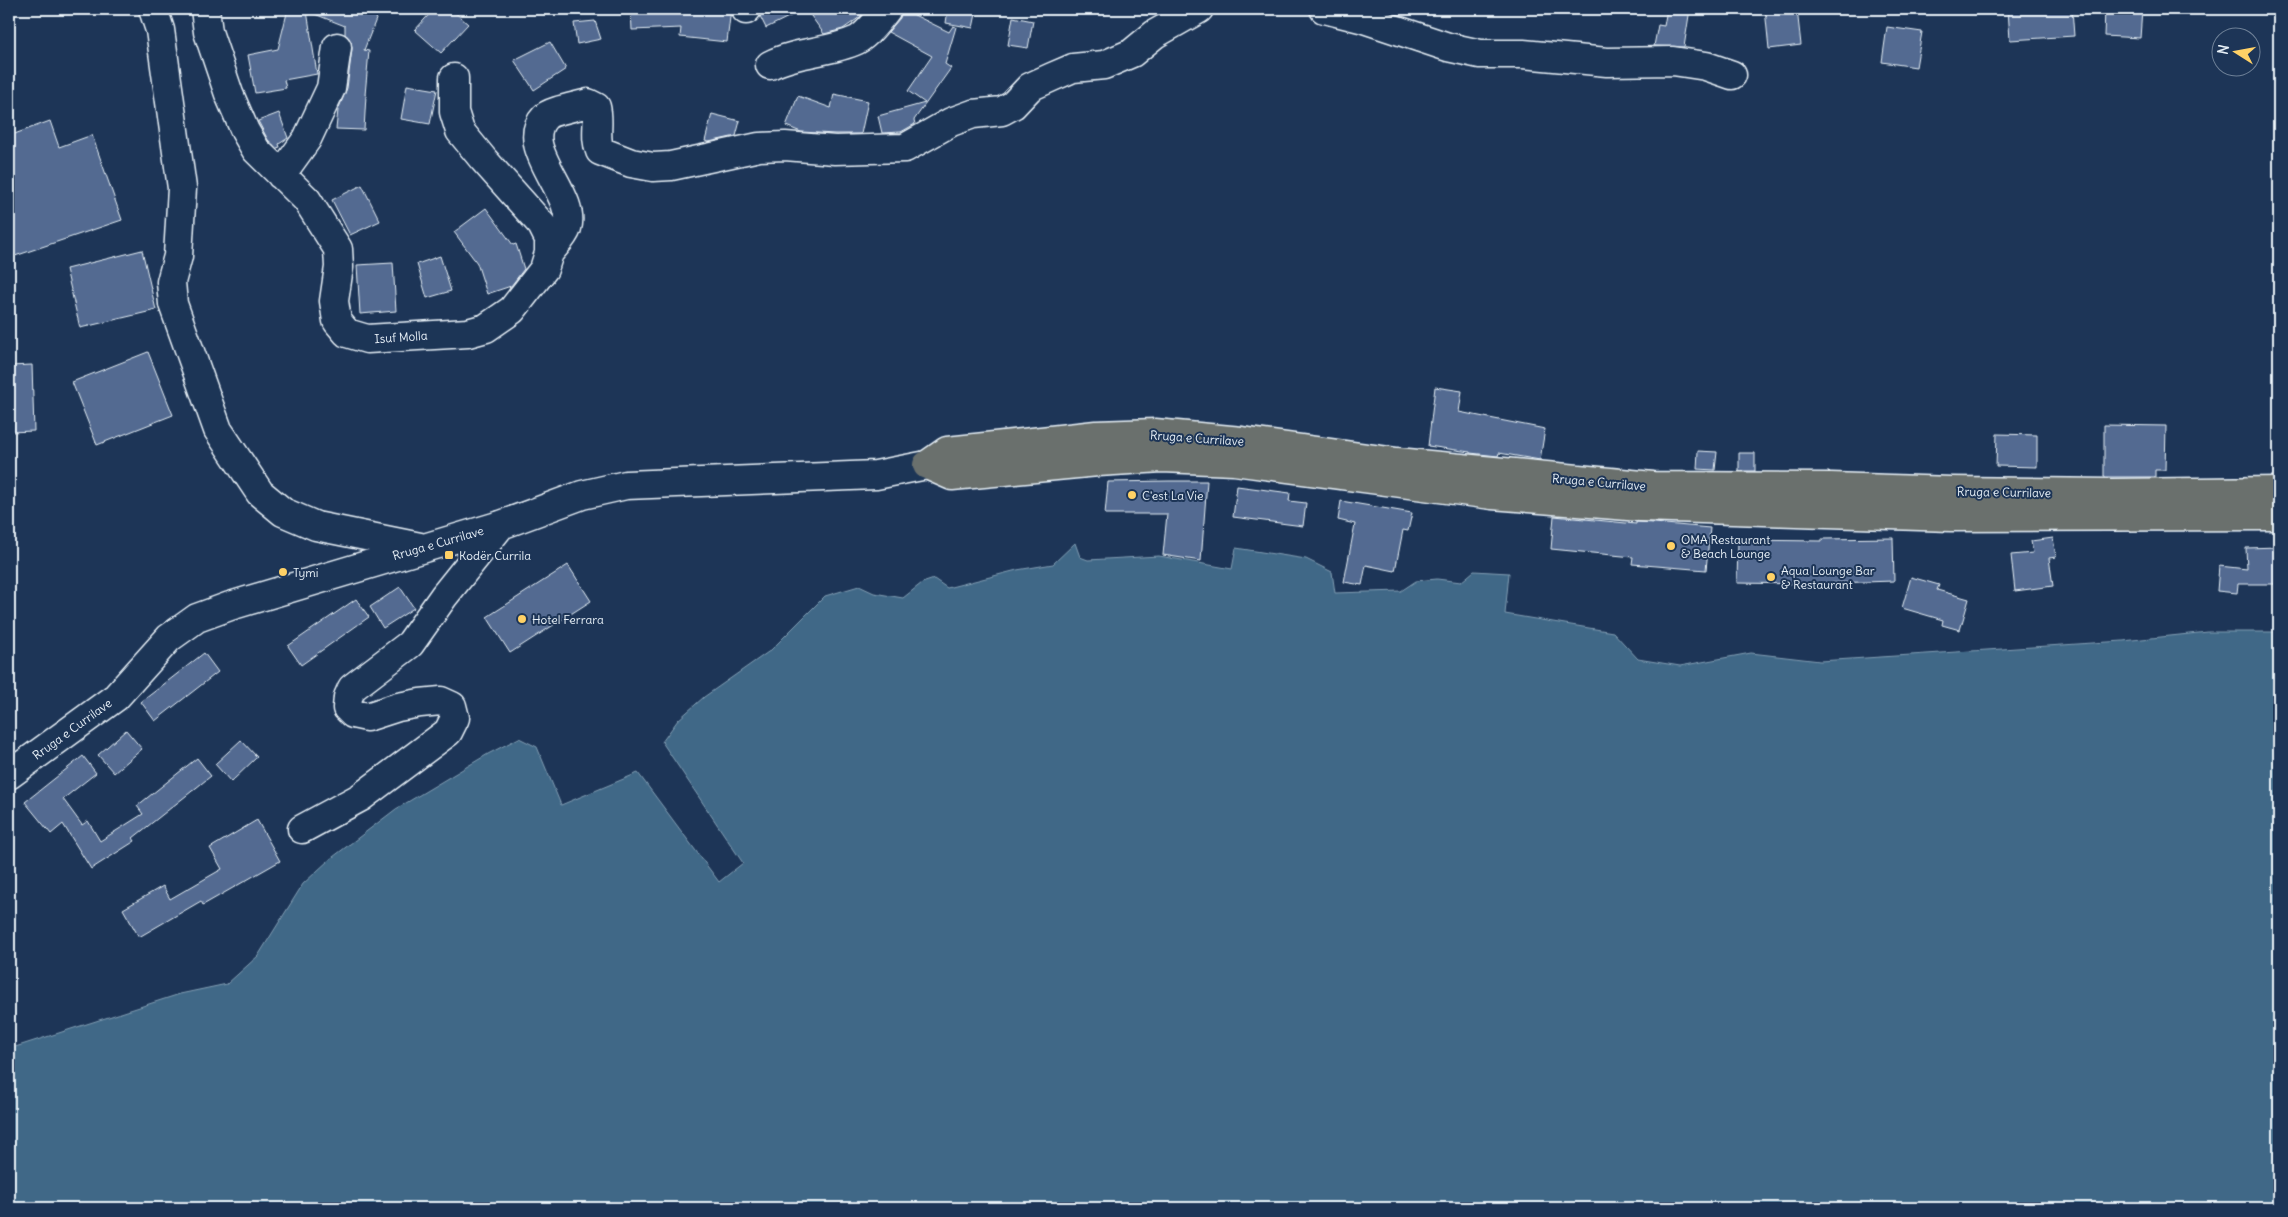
<svg xmlns="http://www.w3.org/2000/svg" width="2288" height="1217" font-family="Delius,sans-serif">
<rect width="100%" height="100%" fill="#1d3557"/>
<filter id="ink" filterUnits="userSpaceOnUse"><feTurbulence type="fractalNoise" baseFrequency=".02" numOctaves="2"/><feDisplacementMap in="SourceGraphic" scale="10" xChannelSelector="R" yChannelSelector="G"/><feConvolveMatrix kernelMatrix="1 2 1 2 8 2 1 2 1" color-interpolation-filters="sRGB"/></filter>
<g filter="url(#ink)">
<!-- water -->
<path fill="#3f6887" stroke="#839fb4" d="M1075 543 1080 557 1088 560 1159 556 1232 569 1236 548 1306 559 1332 572 1335 593 1401 591 1416 581 1437 579 1461 582 1474 571 1509 573 1505 614 1613 632 1638 659 1680 666 1751 653 1820 661 2123 641 2208 632H2279V1208H9V1049L180 994 227 984 258 956 303 884 329 860 396 809 488 754 519 738 537 747 561 805 638 773 719 882 743 863 662 742 678 720 704 697 771 650 825 596 859 586 874 593 903 598 922 583 934 579 947 588 1017 570 1053 564Z"/>
<!-- building -->
<path fill="#526b91" stroke="#e8f1f8" d="M288 9H380L364 50 369 51 365 95H366L364 130 336 129 338 110 347 88 352 49 351 41 345 34V26L307 11 317 74 284 80 286 88 255 93 248 55 278 49Z
M434 9H451L468 24 441 53 415 30Z
M631 9H731L727 42 680 37 681 28 632 30Z
M762 9H805L766 28 760 16Z
M806 9H867L860 17 843 29 824 34Z
M902 9 949 32 953 26 956 27 945 64 951 68 914 120 915 124 901 132 882 133 878 116 925 103 908 91 932 56 888 32 900 18Z
M948 9H977L973 28 946 23Z
M1667 9H1690L1684 47 1654 46 1658 25 1664 26Z
M1765 9H1797L1801 45 1769 49Z
M2008 9H2072L2074 36 2010 40Z
M2105 9 2142 10 2140 38 2104 36Z
M1013 17 1033 21 1028 48 1008 45Z
M595 21 601 39 577 44 574 23Z
M1887 27 1922 32 1916 67 1882 62Z
M550 42 566 69 534 90 514 60Z
M407 85 437 90 430 124 401 119Z
M834 94 868 101 861 134H835L801 132 786 126 798 96 831 108Z
M279 113 288 138 279 144 280 147 277 148 268 140 258 121Z
M712 114 740 121 736 136 709 142 705 141Z
M50 121 59 147 92 135 122 220 9 258V136Z
M362 185 380 221 350 235 332 200Z
M486 208 513 245 516 244 524 269 511 286 487 294 477 263 454 232Z
M142 250 156 310 80 328 66 269Z
M440 256 451 291 427 298 417 264Z
M393 263 396 311 360 314 357 265Z
M148 352 173 415 97 445 72 382Z
M32 365 34 431 9 432V366Z
M1435 387 1462 391 1459 412 1545 429 1540 460 1499 453 1498 456 1470 453V452L1428 446Z
M2104 425 2166 426 2165 470H2155V477H2104Z
M1997 434 2037 435V467L1996 466Z
M1698 451 1717 452 1715 470 1697 469Z
M1739 453H1755V471H1739Z
M1169 481H1207L1201 561 1163 555 1167 514H1105L1108 482Z
M1237 486 1290 493 1289 501 1306 503 1303 526 1233 517Z
M1341 501 1412 513 1408 531 1403 530 1395 571 1366 565 1362 585 1344 582 1355 524 1338 520Z
M1554 516 1636 524V522L1654 523 1710 528 1706 570 1632 564 1633 557 1551 549Z
M1893 538 1894 581 1803 584 1737 583 1738 540 1822 541V539Z
M2053 538 2056 557 2049 558 2053 586 2015 591 2011 555 2033 553 2031 541Z
M2279 547V584H2238L2237 593 2217 591 2219 566 2247 569 2246 548Z
M568 565 591 601 510 653 487 617Z
M1911 577 1939 585 1937 590 1969 599 1960 630 1942 625 1943 620 1902 608Z
M400 587 414 608 383 628 370 607Z
M356 599 369 617 301 665 288 646Z
M204 653 218 672 155 721 141 702Z
M126 730 142 749 114 773 98 755Z
M241 740 257 757 231 782 215 764Z
M83 756 96 773 63 799 82 825 88 821 100 841 143 814 137 806 197 758 211 776 133 838 135 841 91 869 63 824 51 834 25 802Z
M257 820 280 861 203 905 201 901 139 937 123 909 163 886 170 899 222 869 210 848Z"/>
<g fill="none" stroke-linecap="round" stroke-linejoin="round">
<!-- minor casing -->
<g stroke="#e8f1f8" stroke-width="31">
<path id="minor" d="M153 9 160 30 182 188 178 256 171 282 173 304 218 430 260 493 283 512 316 526 420 547
M205 9 208 32 229 94 245 131 256 150 307 200 338 249 339 267 334 301 337 321 347 333 367 339 468 333 486 328 512 310 544 269 549 253V239L542 225 483 159 460 131 454 112V78
M1324 9 1364 19 1448 47 1480 54H1523L1607 62 1673 61 1706 66 1732 75
M746 10 747 9
M770 65C797 51 829 53 857 40 868 34 879 19 887 9
M281 175 307 139 331 88 337 47
M549 253C554 246 564 237 567 228 578 195 516 147 545 117 550 111 579 106 588 103L596 107C600 122 594 137 600 151L631 163 653 167 671 166 759 147 785 146 835 150 905 148 951 122 973 114 1002 111 1013 105 1030 87 1052 77 1073 68 1104 65 1132 53 1155 34 1199 9
M9 775 116 697 169 638 197 618 230 606 501 525 582 495 626 485 876 475 927 465
M302 829 361 797 448 732 455 718 452 706 441 701 420 703 398 707 367 717 353 714 347 708 348 697 352 688 410 644 444 596 501 525"/>
</g>
<!-- major casing -->
<g stroke="#e8f1f8" stroke-width="31">
<path id="major" d="M927 465 947 451 1096 435 1155 433 1242 441 1397 462 1653 486 1831 487 1952 491 2112 493 2279 491
M927 465 952 476 1098 462 1162 458 1234 461 1492 495 1640 507 1951 517 2279 516"/>
</g>
<!-- minor -->
<use href="#minor" stroke="#1d3557" stroke-width="28"/>
<!-- major -->
<use href="#major" stroke="#6a706d" stroke-width="28"/>
</g>
</g>
<!-- markers -->
<g fill="#ffd166" stroke="#1d3557" stroke-width="2">
<circle cx="1132" cy="495" r="5"/>
<circle cx="1671" cy="546" r="5"/>
<rect x="444" y="550" width="10" height="10" rx="2.5"/>
<circle cx="283" cy="572" r="5"/>
<circle cx="1771" cy="577" r="5"/>
<circle cx="522" cy="619" r="5"/>
</g>
<g text-anchor="middle" dominant-baseline="central" stroke-width="4" stroke-linejoin="round" paint-order="stroke">
<!-- street labels -->
<g font-size="12" fill="#e8f1f8" stroke="#1d3557">
<text transform="translate(401 337) rotate(-4)">Isuf Molla</text>
<text transform="translate(1197 438) rotate(4)">Rruga e Currilave</text>
<text transform="translate(1599 482) rotate(5)">Rruga e Currilave</text>
<text transform="translate(2004 492) rotate(1)">Rruga e Currilave</text>
<text transform="translate(438 543) rotate(-16)">Rruga e Currilave</text>
<text transform="translate(72 729) rotate(-36)">Rruga e Currilave</text>
</g>
<!-- poi labels -->
<g font-size="12" fill="#e8f1f8" stroke="#1d3557" text-anchor="start">
<text x="1142" y="495">C'est La Vie</text>
<text x="1681" y="539">OMA Restaurant<tspan x="1681" dy="14">&amp; Beach Lounge</tspan></text>
<text x="459" y="555">Kodër Currila</text>
<text x="1781" y="570">Aqua Lounge Bar<tspan x="1781" dy="14">&amp; Restaurant</tspan></text>
<text x="293" y="572">Tymi</text>
<text x="532" y="619">Hotel Ferrara</text>
</g>
</g>
<!-- margin -->
<rect width="2288" height="1217" fill="none" stroke="#1d3557" stroke-width="30"/>
<rect x="15" y="15" width="2258" height="1187" fill="none" stroke="#e8f1f8" stroke-width="2" filter="url(#ink)"/>
<!-- north arrow -->
<g transform="translate(2236 52) rotate(281)"><circle r="24" fill="#1d3557" stroke="#6e8097"/>
<path d="M0-4L9 19L0 12L-9 19Z" fill="#ffd166"/>
<text y="-8" font-size="14" font-weight="bold" text-anchor="middle" fill="#e8f1f8">N</text>
</g>
</svg>
